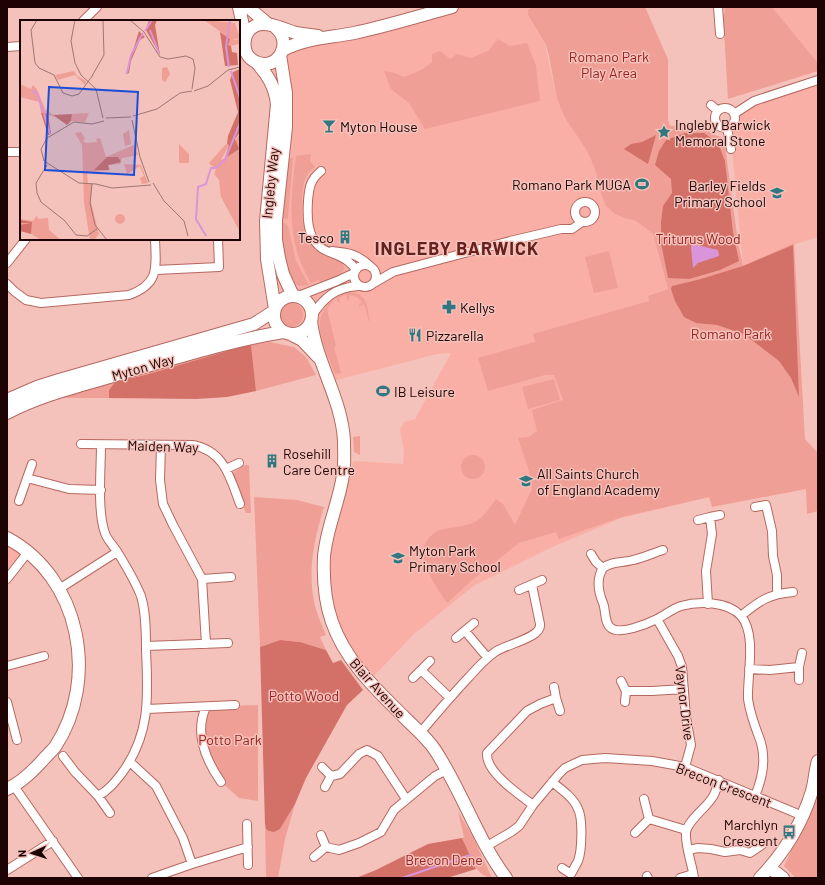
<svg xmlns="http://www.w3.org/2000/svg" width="825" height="885" font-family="Barlow,sans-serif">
<rect width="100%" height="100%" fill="#f5c2bb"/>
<!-- built -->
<path fill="#f9afa6" d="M452 7H526L528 9V15L545 44 557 99 565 118 587 151 595 169 601 193 627 219 636 221 653 234 668 289 648 297 710 497 621 518 550 548 475 585 415 633 371 679 336 629 327 589 328 557 353 461 403 464 404 452 400 429 404 422 415 419 451 353 437 354 329 382 320 360 297 317 277 285 271 236 282 113 272 62 283 39 333 36Z
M772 7H818V63Z
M818 80V237L793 245 743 266 732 149 727 128 732 125 735 121 734 114 754 101Z
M7 546 23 554 7 575Z"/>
<!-- green -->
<path fill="#f09f96" d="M532 7H645L668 59V120L670 126 699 124 712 134 724 138 738 242 743 266 794 243 805 439 818 453V511L807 514 806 489 712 507 709 497 622 517 559 539 556 532 519 543 471 581 447 603C437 587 411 555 430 537 432 535 434 533 437 531 450 526 466 528 478 520 485 515 491 506 496 499L503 504 515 525 532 489 529 471 518 438 529 437 537 431 532 410 563 400 554 375H545L488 391 478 358 535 342 533 334 649 301 648 296 668 289 653 234 636 221 627 219 615 214 606 206 601 193 595 169 587 151 565 118 557 99 549 56 546 45 528 15V9Z
M724 7H772L818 63V71L728 99 723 14 725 13Z
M498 39 510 46 527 43 536 66 540 101 425 129 409 103 391 89 384 71 395 73 404 77C415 73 423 70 432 62V54L440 51 450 59 457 54 471 58 488 51Z
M311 154 310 161 315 167C303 175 303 186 302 200 301 218 302 238 317 251 323 256 333 258 340 260L345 268 342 273 320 283 319 280 311 283C286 242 290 201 296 156Z
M293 157 288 219 280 218 286 163 289 159Z
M279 222 285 223 288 226 296 261 309 285 299 286C281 277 282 241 279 222Z
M609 251 618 288 594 293 585 257Z
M348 292C368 293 366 304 370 321H369L364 304 359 307V305L362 302 357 297 349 295V300L348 301 346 294 339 298 340 302 339 303 336 298 333 301 327 309 336 346 334 347 341 373 335 374C330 360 321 344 320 329 318 311 332 297 348 292Z
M279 315a12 12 0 1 1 24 0a12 12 0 1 1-24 0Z
M251 342V344L270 342 294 347 306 357 316 375 256 391 251 344 145 375 115 382 109 390V398H60L45 400 149 369Z
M554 379 560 400 528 409 522 387Z
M360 436V455L354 452 353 437Z
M461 467a12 12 0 1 1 24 0a12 12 0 1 1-24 0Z
M245 465H249L251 513H246L241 501 243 499 233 473Z
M254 497 297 500 324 507C314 540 307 572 315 606 318 616 322 626 326 635L320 637 326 650 300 642 280 640 260 647Z
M258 705V801L239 798 221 782 202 740 206 707Z
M817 796 818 878H796L784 866Z
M295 804 285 839 278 878H266L265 824 266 829H280Z
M458 812 473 837 492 878C475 877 468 851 462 838L464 837Z"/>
<!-- forest -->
<path fill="#d37168" d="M685 133H704L718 143 725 161 733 232 739 261 720 270 689 279 668 278 661 243V222L663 206 672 193 671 179 655 165 659 151 666 140Z
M656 135 648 164 624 149 631 144 642 142Z
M793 245 799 397 791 378 779 361 744 334 717 325 696 323 684 317 675 301 671 289 672 286 701 279 743 266Z
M251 344 256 391 227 397 196 399 109 398V390L115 382 145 375Z
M280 640 300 642 326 650 333 663 341 660 363 690 347 705 306 778 295 804 280 829 274 832 269 831 266 829 265 824 260 647Z
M462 838 476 869 447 878H356L376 870 428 844Z"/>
<!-- water -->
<path fill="#da94da" d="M693 239 697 245 718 250 719 256 698 263 693 268 691 247Z"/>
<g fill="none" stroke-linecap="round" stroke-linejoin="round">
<!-- stream -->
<path stroke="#da94da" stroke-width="2" d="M402 878 470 855"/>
<!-- street casing -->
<g stroke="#b56860" stroke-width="10">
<path id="street" d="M718 7 720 34
M83 21 97 7
M7 47 21 46
M711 105 718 111
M715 118a10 10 0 1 1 20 0a10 10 0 1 1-20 0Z
M734 114 754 101 818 80
M727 128 731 149
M7 152H21
M321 171C310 180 309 188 308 201 307 217 307 236 320 247 325 251 332 253 337 255 345 259 351 262 356 270
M575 212a10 10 0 1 1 20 0a10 10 0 1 1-20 0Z
M332 251C350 253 357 254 370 266
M7 263 26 239
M354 276a11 11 0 1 1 22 0a11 11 0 1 1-22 0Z
M156 270 219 267 218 239
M374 283 393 272 510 241 561 229H572L582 222
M7 284 14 291 26 300 41 303 129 295C160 284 156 267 155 239
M296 297 337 281 354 273
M312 316C323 298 336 287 359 286
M81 444 193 445C224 451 230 477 240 504
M161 445 160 480 163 504 173 525 202 579 206 644
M226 469 239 463
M27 478 69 489 101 490
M19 501 32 464
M755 507 766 505 772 531 773 556 777 575V593
M710 517 720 515
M698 520 710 517 712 534 706 571 708 604
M591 554 596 562 603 568C596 579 598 591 603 603 606 610 604 623 611 628 620 635 647 624 657 619 665 615 672 609 681 606 698 601 728 601 741 616 757 634 747 676 748 699 750 713 754 724 759 737 767 757 763 777 755 796
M603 568C611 561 623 563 633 560 643 558 653 553 663 550
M7 579 28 552
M202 579 231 577
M59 589 117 552
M519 590 542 580
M741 616C759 601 769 594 793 592
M657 619 678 656 682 667 686 717 691 745 685 767
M465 631 487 657
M456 638 474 623
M146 646 228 643
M7 666 44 656
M799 667 802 653
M749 669 770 670 799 667V680
M421 670 450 698
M413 678 430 661
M621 681 626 691
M554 687 556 698
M7 702 17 740
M625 702 626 691H652L684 689
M206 707C194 733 205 759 221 782
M147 709 235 705
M420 733C436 714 452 695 469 677 477 668 485 659 495 652 506 644 542 638 540 624L532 585
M63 756 75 772 98 796C109 790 115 782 122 773 151 733 148 696 146 650 146 633 146 612 141 596 135 581 126 566 118 553 114 546 107 540 105 533 97 511 101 469 101 445
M130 762 156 786 183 838 192 864
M322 767 331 776
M552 782C561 789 574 798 578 809 583 818 582 851 578 861 576 865 573 870 571 874L562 868
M14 786 78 878
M325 787 331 776 340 774 359 754 367 750 378 756 406 799
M98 796 110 813
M644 799 649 819
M533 805C520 795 485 772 487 753L527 711 540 704 556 698 560 711
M247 824 248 865
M635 833 649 819 686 830
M321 835 326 847
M487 846 511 832 519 826 533 805 559 774 565 768 582 760 605 758 652 761 685 767 803 816
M688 850 698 848 711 849 725 852 740 850 750 853 763 844
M314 857 326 847 339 850 359 843 381 832 394 810 435 776 447 770
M7 870 53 841
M647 876 648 878
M152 878 192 864 248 847
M680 878 693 874
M694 878C692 863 685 847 686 832 688 820 706 808 712 798 716 793 717 786 719 780"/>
</g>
<!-- secondary casing -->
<g stroke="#b56860" stroke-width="14">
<path id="secondary" d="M239 7 243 26 245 40
M248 7 268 24
M275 27C294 42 278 72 256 62 240 55 241 31 257 25 268 21 285 30 296 33 303 34 310 35 318 36
M283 50C305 38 329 38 354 33 387 26 419 16 452 7
M280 55 286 93V127L276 220V240L279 258 283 274 293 296
M256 62C268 75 275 87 277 104L266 221 267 259 275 309
M274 315a19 19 0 1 1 38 0a19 19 0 1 1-38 0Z
M311 321C316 363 342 399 344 441 344 452 345 464 343 475 339 503 326 529 324 557 323 579 325 602 332 622 346 662 376 689 405 718 415 728 427 738 435 750 462 791 477 839 506 878
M292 335 302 340 318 357
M7 400 37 387 59 380 254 324 274 311
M7 413C43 394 84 385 123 373 176 358 228 341 283 332
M7 538C80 577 100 679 55 747 51 752 46 756 42 761 32 772 21 783 7 789
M770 868 783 878
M760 878C784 853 802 824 812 791 815 781 815 770 818 761"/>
</g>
<!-- street -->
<use href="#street" stroke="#fff" stroke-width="8"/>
<!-- secondary -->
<use href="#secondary" stroke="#fff" stroke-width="12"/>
</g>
<!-- icons -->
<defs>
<g id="bar-bare" transform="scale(1.08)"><path d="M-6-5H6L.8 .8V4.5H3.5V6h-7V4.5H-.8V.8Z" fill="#307881" stroke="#f5c2bb" stroke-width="2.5" paint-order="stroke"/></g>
<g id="sight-bare" transform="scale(1.08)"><path d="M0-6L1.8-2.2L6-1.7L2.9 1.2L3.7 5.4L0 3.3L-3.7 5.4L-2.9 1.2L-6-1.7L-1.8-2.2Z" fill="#307881" stroke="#f5c2bb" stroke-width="2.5" paint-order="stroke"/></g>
<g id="stadium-bare" transform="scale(1.08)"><path d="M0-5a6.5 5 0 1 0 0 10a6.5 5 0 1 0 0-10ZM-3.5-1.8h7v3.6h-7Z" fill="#307881" stroke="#f5c2bb" stroke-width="2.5" paint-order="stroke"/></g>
<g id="school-bare" transform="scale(1.08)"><path d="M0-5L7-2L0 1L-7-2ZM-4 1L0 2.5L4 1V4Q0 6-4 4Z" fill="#307881" stroke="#f5c2bb" stroke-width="2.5" paint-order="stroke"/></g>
<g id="building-bare" transform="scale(1.08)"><path d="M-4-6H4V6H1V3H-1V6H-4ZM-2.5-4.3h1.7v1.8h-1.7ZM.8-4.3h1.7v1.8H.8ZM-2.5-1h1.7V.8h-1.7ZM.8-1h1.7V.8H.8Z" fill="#307881" stroke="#f5c2bb" stroke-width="2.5" paint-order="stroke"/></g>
<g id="pharmacy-bare" transform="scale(1.08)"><path d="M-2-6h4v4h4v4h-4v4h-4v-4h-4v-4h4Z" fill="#307881" stroke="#f5c2bb" stroke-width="2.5" paint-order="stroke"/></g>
<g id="restaurant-bare" transform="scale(1.08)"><path d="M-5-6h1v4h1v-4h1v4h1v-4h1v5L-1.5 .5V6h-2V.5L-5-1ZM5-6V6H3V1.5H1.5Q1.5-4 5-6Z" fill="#307881" stroke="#f5c2bb" stroke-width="2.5" paint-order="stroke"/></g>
<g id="bus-bare" transform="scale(1.08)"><path d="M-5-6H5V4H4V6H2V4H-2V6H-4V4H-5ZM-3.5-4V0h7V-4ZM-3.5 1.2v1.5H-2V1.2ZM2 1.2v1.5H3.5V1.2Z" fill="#307881" stroke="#f5c2bb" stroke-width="2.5" paint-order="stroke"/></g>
</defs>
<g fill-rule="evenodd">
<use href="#bar-bare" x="329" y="126"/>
<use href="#sight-bare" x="664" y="132"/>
<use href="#stadium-bare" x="642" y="184"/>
<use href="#school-bare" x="777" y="193"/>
<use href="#building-bare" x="345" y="237"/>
<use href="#pharmacy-bare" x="449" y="307"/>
<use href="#restaurant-bare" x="415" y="335"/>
<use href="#stadium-bare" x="383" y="391"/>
<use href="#building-bare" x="272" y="461"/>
<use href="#school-bare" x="526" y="481"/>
<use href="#school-bare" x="398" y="558"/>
<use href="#bus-bare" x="789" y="832"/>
</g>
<g text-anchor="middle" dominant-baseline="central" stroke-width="3" stroke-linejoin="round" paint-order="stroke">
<!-- park labels -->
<g font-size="14" fill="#972120" stroke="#f5c2bb">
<text x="609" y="56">Romano Park<tspan x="609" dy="16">Play Area</tspan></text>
<text x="698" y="238">Triturus Wood</text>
<text x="731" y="333">Romano Park</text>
<text x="304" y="695">Potto Wood</text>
<text x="230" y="739">Potto Park</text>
<text x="444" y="859">Brecon Dene</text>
</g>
<!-- poi labels -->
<g font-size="14" fill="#1d0303" stroke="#f5c2bb" text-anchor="start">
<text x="675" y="124">Ingleby Barwick<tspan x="675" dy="16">Memoral Stone</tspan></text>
<text x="340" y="126">Myton House</text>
<text x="631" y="184" text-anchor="end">Romano Park MUGA</text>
<text x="766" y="185" text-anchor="end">Barley Fields<tspan x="766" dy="16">Primary School</tspan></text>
<text x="334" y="237" text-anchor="end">Tesco</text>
<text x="460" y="307">Kellys</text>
<text x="426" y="335">Pizzarella</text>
<text x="394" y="391">IB Leisure</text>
<text x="283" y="453">Rosehill<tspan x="283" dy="16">Care Centre</tspan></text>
<text x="537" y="473">All Saints Church<tspan x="537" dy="16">of England Academy</tspan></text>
<text x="409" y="550">Myton Park<tspan x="409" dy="16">Primary School</tspan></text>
<text x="778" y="824" text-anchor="end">Marchlyn<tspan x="778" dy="16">Crescent</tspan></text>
</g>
<!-- street labels -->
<g font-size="14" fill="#1d0303" stroke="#f5c2bb">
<text transform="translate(270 183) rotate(-84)">Ingleby Way</text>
<text transform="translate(143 367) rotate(-16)">Myton Way</text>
<text transform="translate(163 446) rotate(2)">Maiden Way</text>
<text transform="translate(378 688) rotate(48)">Blair Avenue</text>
<text transform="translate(685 703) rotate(83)">Vaynor Drive</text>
<text transform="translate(724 785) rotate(21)">Brecon Crescent</text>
</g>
<!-- district labels -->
<g font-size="18" font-weight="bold" letter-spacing="1" fill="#66211d" stroke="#f5c2bb">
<text x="457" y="248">INGLEBY BARWICK</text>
</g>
</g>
<!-- overview -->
<g transform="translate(20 20)">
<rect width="220" height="220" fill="#f5c2bb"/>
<path d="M184 0 215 3 220 18 212 20 220 19V24L209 26 205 15ZM147 47 150 54 145 62 142 60V48ZM54 51 57 56 66 61 65 65 55 55 38 60 35 55ZM0 64 11 69 13 65 17 69 25 89 36 97 21 93 19 82 0 77ZM69 93 65 102 51 101 52 94ZM109 110 111 124 105 126 103 114ZM61 112 65 119 63 121 66 123 77 122 76 119 80 118 86 137 114 125 118 135 102 138 100 144 88 145 90 150 67 153 68 163H72L71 182 79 214 74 220H70L64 183 62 125 55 113ZM220 112V212L201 177 199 160 194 154 196 150 189 143 206 124 209 125 201 140 207 138ZM159 124 169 134V143H159ZM104 144 121 145 128 163 122 164 120 158 124 156 120 146 107 154ZM95 199a5 5 0 1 1 10 0a5 5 0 1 1-10 0ZM17 195 18 199 28 198 29 210 41 220H21L6 211H0V199L13 201Z" fill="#f09f96"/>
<path d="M129 0H137L135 5 140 35 126 10ZM119 11 125 17 120 20 111 41 109 53 106 54ZM200 12 210 19 208 25 211 26 212 32 217 33 218 45 205 46ZM220 49V112L215 119 219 129 198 143 205 138 209 125 207 124 208 116 218 92 210 60 213 52ZM21 93 28 94 31 114 28 115ZM52 94 51 101 47 105 33 95ZM87 137H98L101 142 88 145 89 150H74ZM0 200 12 202 11 214 0 211V205L11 203H0Z" fill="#d37168"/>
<path fill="none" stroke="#da94da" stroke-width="2" d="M130 10 139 33M125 11 132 0M209 47 206 27 210 0M211 51 220 78M107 53 111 35 123 13M12 71 17 73 24 93M24 94 30 114M186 216 176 199 178 167 186 164 191 148H196L205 140 220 103"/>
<path fill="none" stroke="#9f7671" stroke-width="1" d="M17 0 11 10 15 43 19 48 34 55 43 73 52 76 59 74 73 55M55 0 51 21 55 43 61 55 76 69 83 98M110 0 124 12 140 37 148 39 166 36 173 39 175 48 172 69M72 56 84 35 83 0M174 71 188 66 208 50 220 47M113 96 137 89 160 73 172 71M86 98 111 97M112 100 120 137 129 162M84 101 72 104 54 102 27 118 21 129 24 141 59 163 76 164 92 168 131 165M27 145 16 163 17 173 21 182 45 201 56 215 67 216 77 209M133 163 144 181 164 201 168 216M72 164 70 183 75 205 87 220"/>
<path fill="#1d4ed8" fill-opacity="0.15" stroke="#1d4ed8" stroke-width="2" d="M29 67 118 72 114 155 25 150Z"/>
<rect width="220" height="220" fill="none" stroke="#1d0303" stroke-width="2"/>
</g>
<!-- border -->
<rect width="825" height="885" fill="none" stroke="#1d0303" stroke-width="16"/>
<!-- north arrow -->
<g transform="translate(32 853) rotate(267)" stroke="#f5c2bb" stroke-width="3" paint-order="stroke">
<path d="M0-3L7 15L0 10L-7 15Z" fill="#1d0303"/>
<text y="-6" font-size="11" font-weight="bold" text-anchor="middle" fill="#1d0303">N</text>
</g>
</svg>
